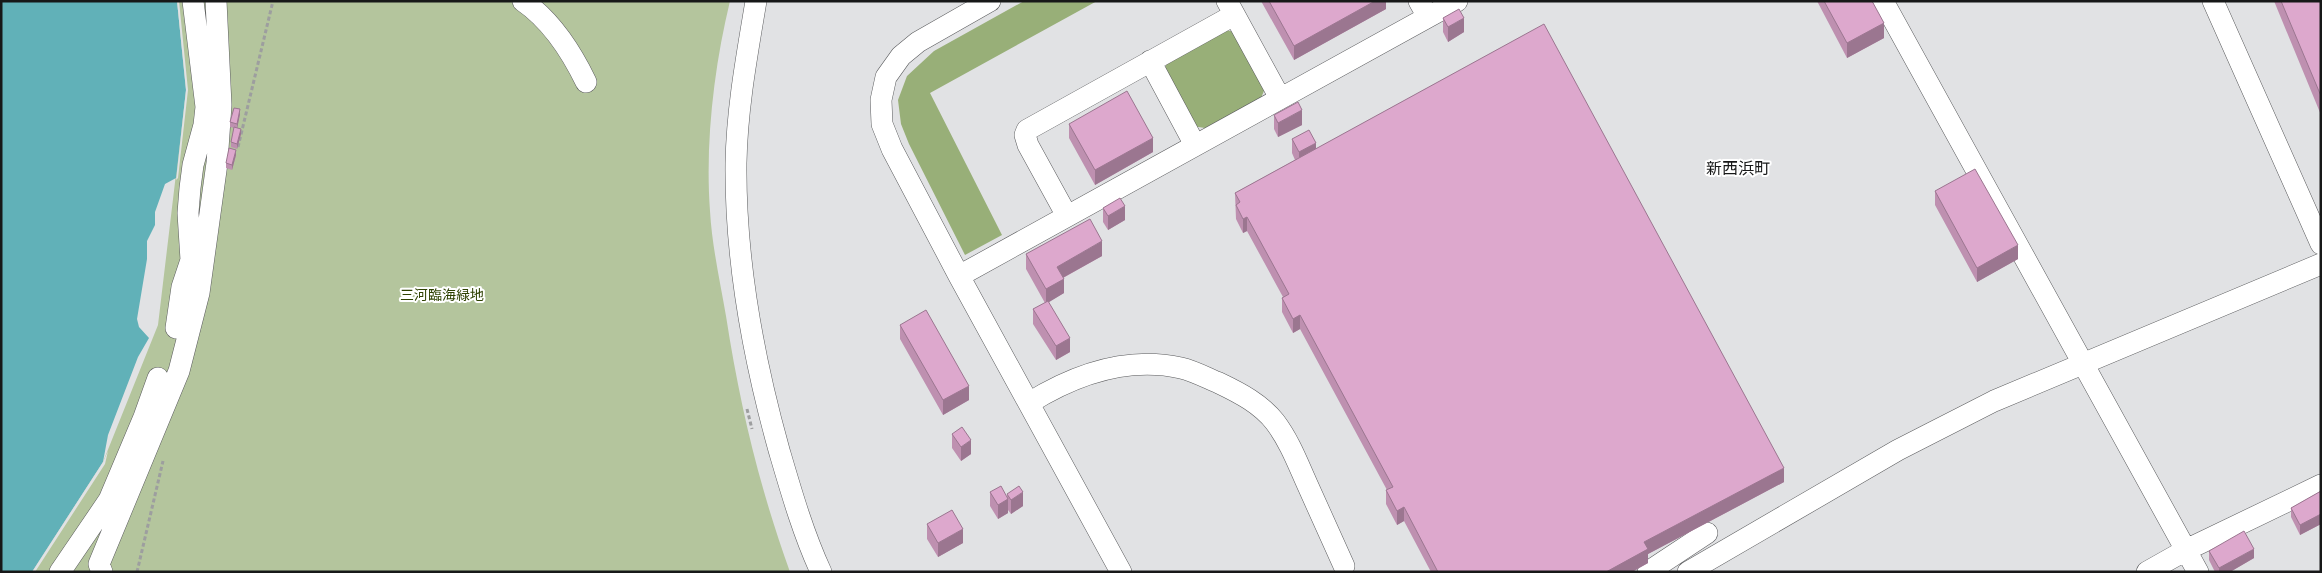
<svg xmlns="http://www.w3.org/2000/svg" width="2322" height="573" font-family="'PT Sans','Noto Sans JP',sans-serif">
<rect width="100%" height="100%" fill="#e1e2e4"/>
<!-- green -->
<path fill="#b4c59d" d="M177 1H730C714 67 705 143 710 211 712 246 720 281 726 316 740 406 759 486 790 572H32L103 462 158 325 186 90Z"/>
<!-- forest -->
<path fill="#98af78" d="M1024 1H1097L930 93 1002 235 965 255 909 144 901 124 898 100 907 76 934 51Z
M1224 30 1237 32 1266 86 1261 98 1205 128 1192 126 1163 73 1168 60Z"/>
<!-- water -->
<path fill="#61b1b8" d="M1 1H177L186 90 176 178 165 184 155 212V225L147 241V259L137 319 139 327 149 338 138 357 108 435 103 462 32 572H1Z"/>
<!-- pier -->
<path fill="#e1e2e4" d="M177 1H179L188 90 178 178 176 180 186 90Z
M108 451 105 464 35 572H32L103 462Z"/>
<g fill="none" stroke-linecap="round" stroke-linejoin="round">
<!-- minor casing -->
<g stroke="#5a5b5d" stroke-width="22">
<path id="minor" d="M523 1C552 21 571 51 586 82
M756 1C747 55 737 108 736 163 735 260 753 357 779 450 791 491 803 533 821 572
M990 1 918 42 901 56 886 77 881 100 882 124 892 149 959 276 1121 572
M1227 1 1280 98
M1419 1 1428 17
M1883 1 2198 572
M2213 1 2321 244
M1150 61 1195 145
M1067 216 1028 145 1025 135 1027 130 1234 15
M959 276 1457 1
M176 328 182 287 191 260 188 213 190 188 193 165 204 125 206 107 193 1
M1029 403C1074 375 1127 356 1181 368 1194 371 1207 378 1219 383 1240 393 1261 404 1275 422 1290 442 1298 464 1308 486 1320 513 1332 539 1344 566
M60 572 109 500 144 417 158 378
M102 572 99 564 179 371 199 293 217 163 221 105 216 1
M1648 572 1707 533
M1688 572 1898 450 1994 401 2321 264
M2147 572 2186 550 2321 485"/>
</g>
<!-- path -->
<path stroke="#9d9e9f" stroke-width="3" stroke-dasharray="4 2.5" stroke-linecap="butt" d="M238 147 273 1
M747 409 752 429
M137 572 163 461"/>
<!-- minor -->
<use href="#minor" stroke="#fff" stroke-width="21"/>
</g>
<!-- wall -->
<path fill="#be90b0" d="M1261 1H1386V9L1294 60Z
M1817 1H1872L1884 38 1847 58Z
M2274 1H2321V115Z
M1443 18 1464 32 1448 42 1443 32Z
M240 114 237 128 241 134 237 149 231 147V142L234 128 230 127V122Z
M1274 115 1302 125 1278 137 1274 129Z
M1069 124 1153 152 1095 185 1069 138Z
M1292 139 1316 148 1784 482 1648 554V563L1632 572H1431L1404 521 1397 525 1386 504V490H1387L1300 329 1293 333 1282 312V298L1283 297 1247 231 1243 233 1236 219 1235 193 1295 160 1292 153Z
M236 155 232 170 226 168V163Z
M1935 191 2018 259 1977 282 1935 205Z
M1103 208 1125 220 1108 230 1103 222Z
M1026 254 1102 256 1063 278 1064 293 1048 302 1070 352 1056 360 1033 324V309L1045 303 1026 269Z
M900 325 969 400 943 415 900 339Z
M952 434 971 454 961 461 952 448Z
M2321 491V524L2300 535 2291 517V508Z
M990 492 1007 497V494L1023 506 1011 514 1008 510V513L998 519 990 506Z
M927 524 963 543 938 557 927 539Z
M2209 551 2254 558 2230 572H2215L2209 560Z"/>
<!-- shaded-wall -->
<path fill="#9b7690" d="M1375 1H1386V9L1294 60V46Z
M1464 18V32L1448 42V27Z
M1884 23V38L1847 58V43Z
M240 109V114L237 129V124Z
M1302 110V125L1278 137V123Z
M241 129V134L237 149V144Z
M1153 138V152L1095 185V170Z
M1316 143V157L1299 166V152Z
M236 150V155L232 170V165Z
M1125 206V220L1108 230V216Z
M1247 217V231L1243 233V219Z
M1102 241V256L1057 281V267Z
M2018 245V259L1977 282V268Z
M1064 279V293L1046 304V289Z
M1300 315V329L1293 333V319Z
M1070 338V352L1056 360V346Z
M969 386V400L943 415V400Z
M971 440V454L961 461V447Z
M1784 468V482L1648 554V563L1632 572H1606L1644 542Z
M1023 492V506L1011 514V500Z
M1008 499V513L998 519V505Z
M1404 507V521L1397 525V511Z
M2321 514V524L2300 535V525Z
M963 529V543L938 557V543Z
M2254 549V558L2230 572H2219V568Z"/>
<!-- building -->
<path fill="#dda8cd" stroke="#9b7690" d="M1269 1H1375L1294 46Z
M1824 1H1872L1884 23 1847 43Z
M2281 1H2321V96Z
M1459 9 1464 18 1448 27 1443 18Z
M1544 24 1784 468 1644 542 1648 549 1606 572H1438L1404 507 1397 511 1386 490 1393 487 1300 315 1293 319 1282 298 1289 294 1247 217 1243 219 1236 205 1240 202 1235 193Z
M1127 91 1153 138 1095 170 1069 124Z
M1298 102 1302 110 1278 123 1274 115Z
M234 108 240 109 237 124 230 122Z
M234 127 241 129 237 144 231 142Z
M1309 130 1316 143 1299 152 1292 139Z
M229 148 236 150 232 165 226 163Z
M1975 169 2018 245 1977 268 1935 191Z
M1120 198 1125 206 1108 216 1103 208Z
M1090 219 1102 241 1057 267 1064 279 1046 289 1026 254Z
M1048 301 1070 338 1056 346 1033 309Z
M926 310 969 386 943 400 900 325Z
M962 427 971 440 961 447 952 434Z
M1001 486 1008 499 998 505 990 492Z
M1019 486 1023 492 1011 500 1007 494Z
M2321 491V514L2300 525 2291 508Z
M952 510 963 529 938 543 927 524Z
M2244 531 2254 549 2219 568 2209 551Z"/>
<g text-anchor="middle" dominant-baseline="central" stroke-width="4" stroke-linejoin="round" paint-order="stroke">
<!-- park labels -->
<g font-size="14" fill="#2d4000" stroke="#fff">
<text x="442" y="295">三河臨海緑地</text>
</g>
<!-- quarter labels -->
<g font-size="16" fill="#171818" stroke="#fff">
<text x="1738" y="168">新西浜町</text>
</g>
</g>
<!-- border -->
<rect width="2322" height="573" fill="none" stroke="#171818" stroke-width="5"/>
</svg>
